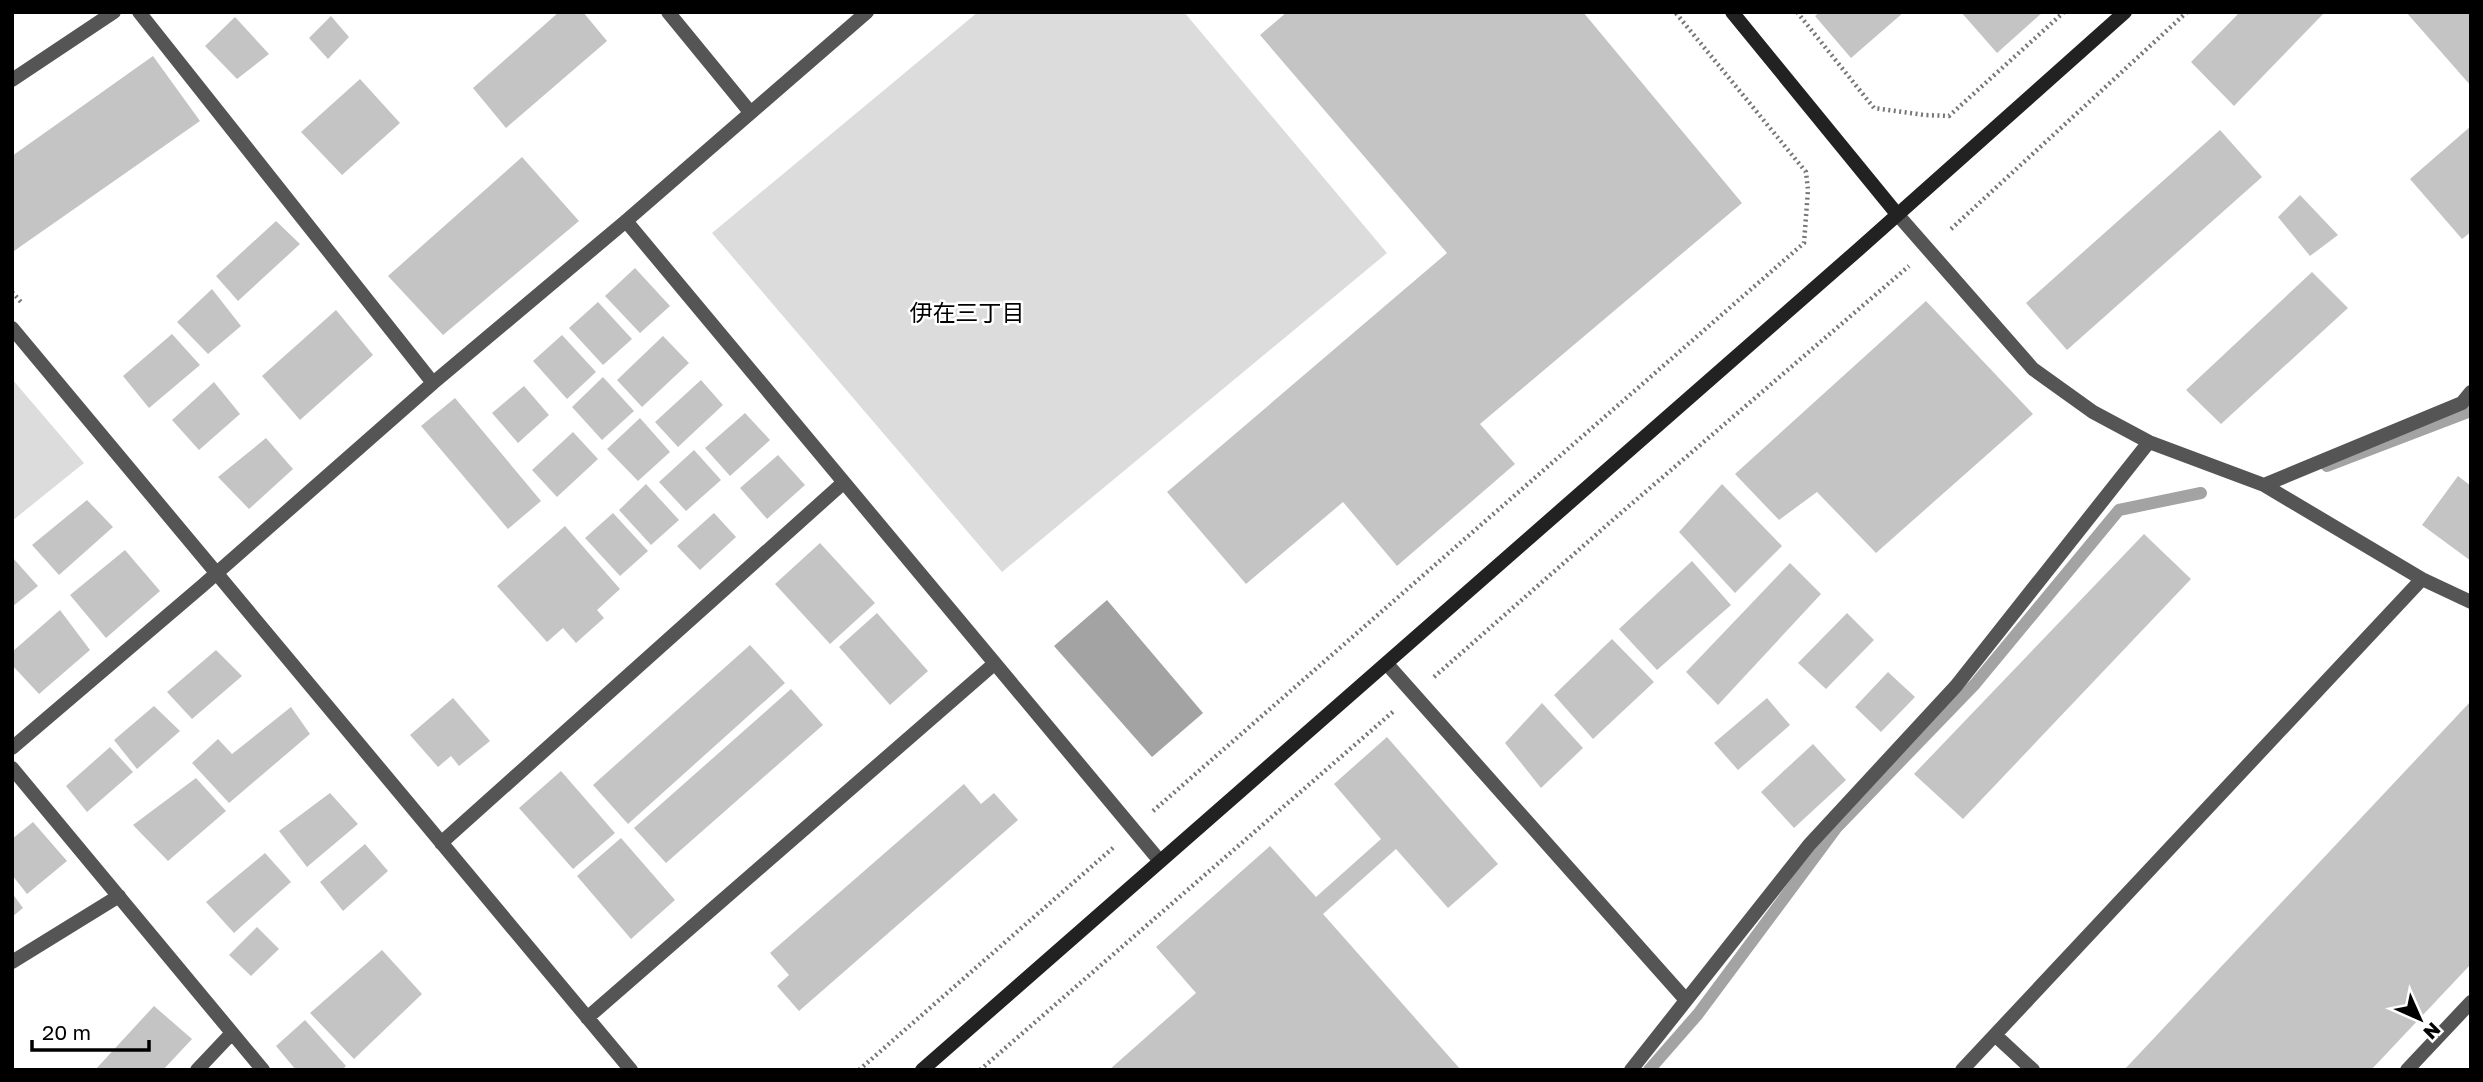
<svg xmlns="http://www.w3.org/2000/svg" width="2483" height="1082" font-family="'Golos Text','Noto Sans JP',sans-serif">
<rect width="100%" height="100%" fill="#fff"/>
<!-- green -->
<path fill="#dcdcdc" d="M978 12H1184L1387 253 1002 572 712 233Z
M12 379 84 463 12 521Z"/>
<!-- water -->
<path fill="#a3a3a3" d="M1107 600 1203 713 1152 757 1054 646Z"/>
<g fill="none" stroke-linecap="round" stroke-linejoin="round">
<!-- stream -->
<path stroke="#a3a3a3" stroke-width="12" d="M2327 466 2471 411
M1649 1070 1698 1014 1837 827 1975 684 2119 510 2201 493"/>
</g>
<!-- building -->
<path fill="#c4c4c4" d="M559 12H583L607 41 506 128 473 88Z
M1287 12H1583L1742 203 1480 424 1515 464 1397 566 1343 502 1246 584 1167 492 1447 253 1260 35Z
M1820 12H1904L1851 58 1815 16Z
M1961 12H2043L1997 53Z
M2240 12H2325L2234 106 2191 62Z
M2406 12H2471V86Z
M331 16 349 37 328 59 309 38Z
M235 17 269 54 237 79 205 46Z
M153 56 200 121 14 251 12 248V156Z
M360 79 400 123 342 175 301 132Z
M2471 126V232L2462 239 2410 179Z
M2220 130 2262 177 2067 350 2026 303Z
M522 157 579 221 443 335 388 276Z
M2300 195 2338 235 2310 256 2278 217Z
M276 221 300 244 238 301 216 276Z
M635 268 670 306 640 333 605 296Z
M2312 272 2348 308 2221 424 2186 390Z
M212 289 241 326 208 354 177 322Z
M1926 301 2033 414 1876 553 1817 492 1779 520 1735 474Z
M598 302 632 339 603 365 569 328Z
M336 310 373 355 300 420 262 376Z
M172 334 200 365 149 408 123 376Z
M562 335 596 372 567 399 533 361Z
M663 336 689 363 642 407 617 380Z
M603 377 634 411 602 440 572 407Z
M701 380 723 405 678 447 655 422Z
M214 382 240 414 199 450 172 420Z
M524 386 549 415 518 443 492 413Z
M455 398 541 501 508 529 421 426Z
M745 413 770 440 730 476 705 448Z
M640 418 670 452 638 481 607 449Z
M573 432 598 459 557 497 532 470Z
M266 438 293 469 249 509 218 477Z
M694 450 721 480 686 511 659 482Z
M778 455 805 485 767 519 740 488Z
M2458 476 2471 486V561L2422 525Z
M646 484 679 520 651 545 619 510Z
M1722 484 1782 546 1735 593 1679 532Z
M87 500 113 527 59 575 32 545Z
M613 513 648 551 620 576 585 538Z
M714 513 736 537 700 570 677 546Z
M565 526 620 589 597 610 604 618 576 643 563 628 547 642 497 586Z
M2144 534 2191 579 1963 819 1914 774Z
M820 543 875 603 830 644 775 584Z
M125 550 160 591 106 638 70 595Z
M12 557 38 586 12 607Z
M1692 561 1731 605 1657 670 1619 629Z
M1790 563 1821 594 1718 705 1686 672Z
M60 610 90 650 39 694 12 665V652Z
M877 613 928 671 890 705 839 647Z
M1847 613 1874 640 1826 689 1798 663Z
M1612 639 1654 682 1593 739 1554 695Z
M750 645 785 683 628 824 593 785Z
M216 650 242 676 192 719 167 692Z
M1888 672 1915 697 1881 732 1855 707Z
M791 689 823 725 666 863 634 828Z
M453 698 490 741 459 766 451 756 438 767 410 735Z
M1767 698 1790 725 1738 770 1714 743Z
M2471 701V964L2371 1070H2124Z
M1542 703 1583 748 1541 788 1505 743Z
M154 706 180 731 137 769 114 740Z
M291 707 310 734 229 803 192 763 218 739 232 754Z
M1387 737 1498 864 1448 908 1396 849 1323 914 1461 1070H1109L1196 993 1156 947 1270 846 1316 897 1381 839 1334 784Z
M1813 744 1846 780 1794 828 1761 792Z
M110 747 133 772 87 812 66 786Z
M561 771 615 833 573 869 519 808Z
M196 778 226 811 168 861 133 825Z
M964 784 981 804 994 793 1018 820 799 1011 777 986 789 975 770 953Z
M330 793 358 824 307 867 279 831Z
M33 822 67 861 27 894 12 875V839Z
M621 838 675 900 631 939 577 876Z
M365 844 388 871 343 911 320 882Z
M265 853 291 882 234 933 206 902Z
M12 893 23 908 12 917Z
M257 927 279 949 251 976 229 955Z
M382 950 422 994 354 1059 310 1013Z
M154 1006 192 1039 163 1070H95Z
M305 1020 346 1066 342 1070H296L276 1046Z"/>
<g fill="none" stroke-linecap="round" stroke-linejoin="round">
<!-- path -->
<path stroke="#777" stroke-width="4.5" stroke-dasharray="2 3.5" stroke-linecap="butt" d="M1797 12 1874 108 1924 115 1949 116 2064 12
M1951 229 2187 12
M12 292 21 302
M1434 677 1615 518 1909 266
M1153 811 1804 243 1808 190 1806 172 1675 12
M859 1070 1114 847
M980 1070 1395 710"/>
<!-- street -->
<path stroke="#555" stroke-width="14" d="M139 12 433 383
M668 12 750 112
M12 80 114 12
M1897 214 2033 369 2093 412 2149 442 2264 485 2422 579 2471 602
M626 221 1159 860
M12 328 631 1070
M2264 485 2462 403 2471 392
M1387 664 1686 1000
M12 748 202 586 433 383 626 221 867 12
M12 768 263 1070
M441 843 843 483
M12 962 119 896
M587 1018 994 664
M1995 1035 2033 1070
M197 1070 232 1033
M1631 1070 1809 845 1956 686 2149 442
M1962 1070 2422 579
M2407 1070 2471 1002"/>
<!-- secondary -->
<path stroke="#222" stroke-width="14" d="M1732 12 1897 214
M922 1070 1859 249 2125 12"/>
</g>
<g text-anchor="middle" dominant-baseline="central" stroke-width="5" stroke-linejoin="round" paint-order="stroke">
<!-- neighbourhood labels -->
<g font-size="23" fill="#000" stroke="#fff">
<text x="967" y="312">伊在三丁目</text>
</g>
</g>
<!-- border -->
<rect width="2483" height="1082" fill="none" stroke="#000000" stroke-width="28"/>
<!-- north arrow -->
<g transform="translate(2420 1019) rotate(135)" stroke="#ffffff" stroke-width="5" paint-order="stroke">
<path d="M0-5L12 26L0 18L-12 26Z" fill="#000000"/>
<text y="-10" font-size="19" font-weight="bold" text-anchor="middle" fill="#000000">N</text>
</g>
<!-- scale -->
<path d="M32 1040v10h117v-10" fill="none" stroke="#000000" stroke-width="3.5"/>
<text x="42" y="1040" font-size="21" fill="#000000" stroke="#ffffff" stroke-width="5" paint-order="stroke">20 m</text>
</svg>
